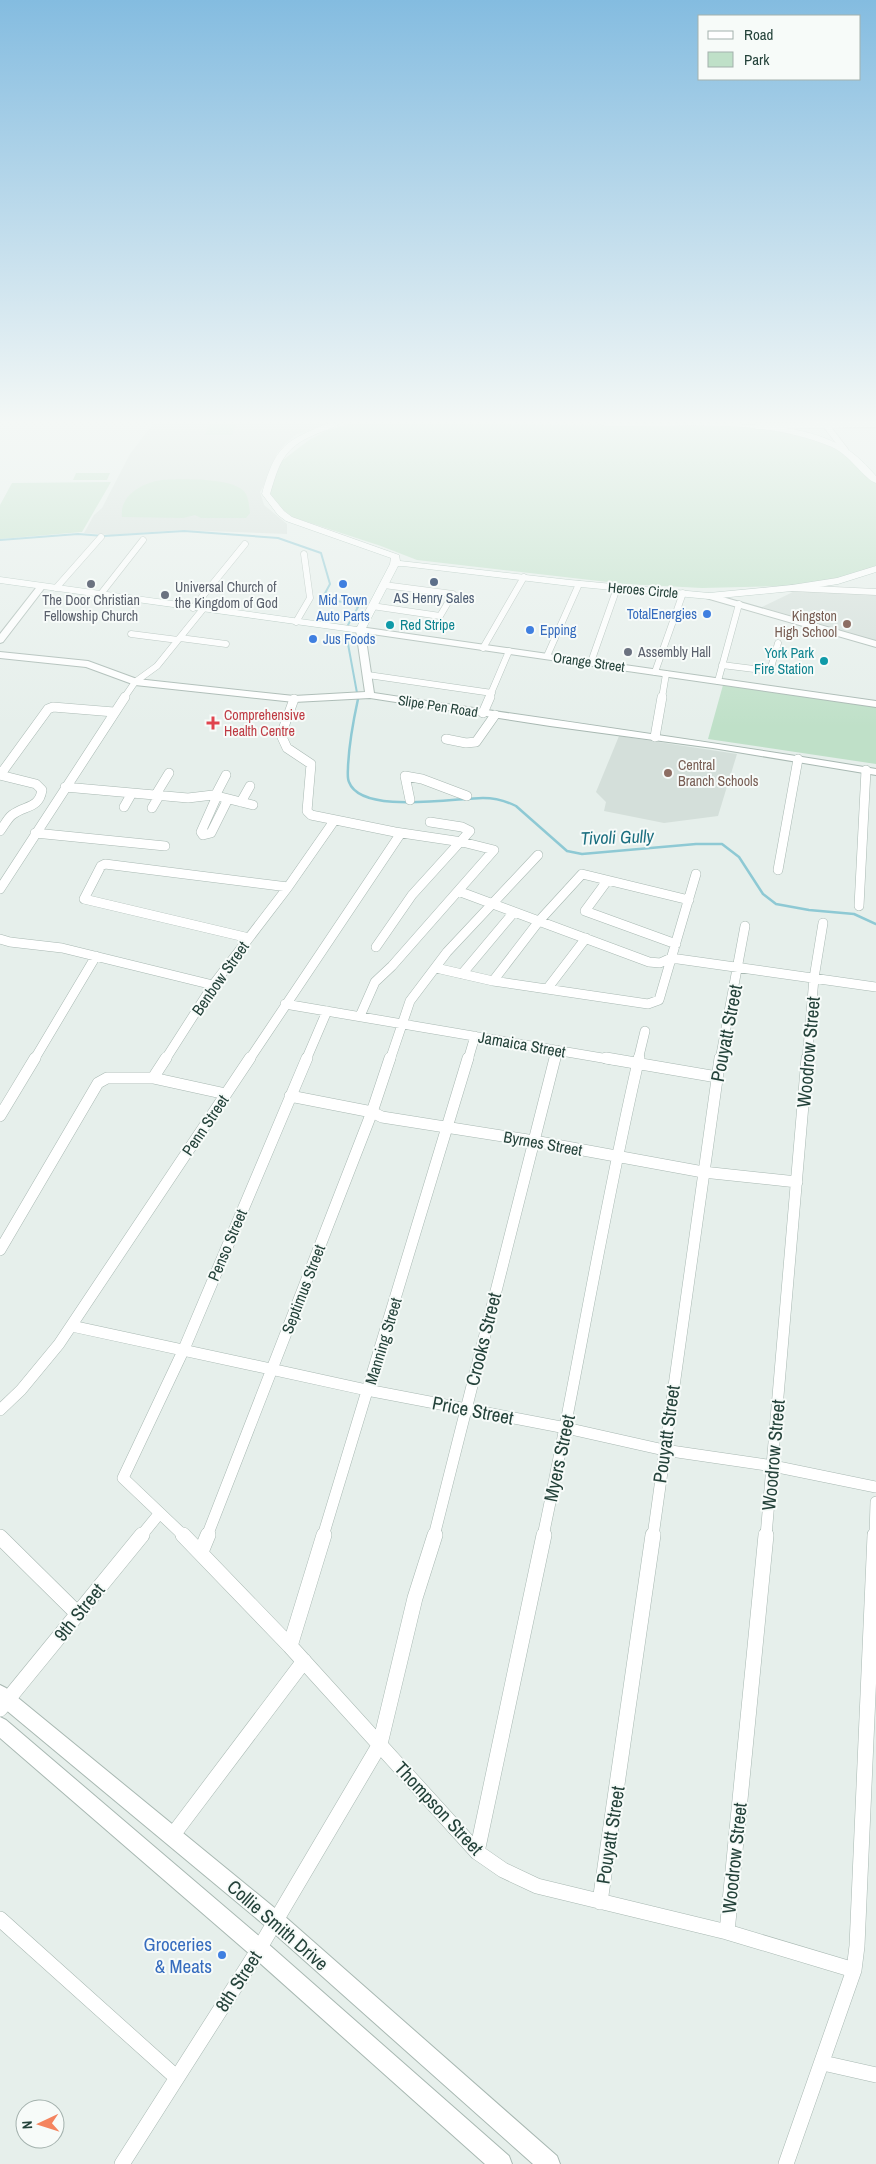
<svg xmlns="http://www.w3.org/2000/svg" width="876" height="2164" font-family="'Archivo Narrow',sans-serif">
<rect width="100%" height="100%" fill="#e6efeb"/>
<!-- built -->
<path fill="#d4dfda" d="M153 424H326L295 435 286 443 277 453 268 478 260 492 264 505 287 524V534L178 530 112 535 84 533 94 515 102 508 130 454Z
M795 591 876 594V641L760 608Z
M619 736 737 754 718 816 664 823 604 811 606 802 596 792Z"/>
<!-- green -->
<path fill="#bfe0c8" d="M209 424H236L232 435H205Z
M349 424 735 426 795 430 842 450 876 482V566L835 579 785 586 702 588 625 584 417 560 381 546 292 517 274 502 270 493 279 463 309 440 328 430Z
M76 473H110L107 480H73Z
M162 480C180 479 237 477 246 494 249 500 249 507 250 513L246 518H201L195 515 183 518 122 517C119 495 144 482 162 480Z
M111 482 82 532 0 539V505L12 483Z
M723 685 876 707V764L708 739Z"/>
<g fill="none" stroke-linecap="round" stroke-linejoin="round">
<!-- stream-far1 -->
<path stroke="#8ec9d4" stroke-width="2" d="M0 540 78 534 104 536 184 531 278 538 321 553 330 584 323 597 324 599 349 603 358 607 348 625
M346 633 357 693"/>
<!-- stream -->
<path stroke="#8ec9d4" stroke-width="2.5" d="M358 699C353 722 349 743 348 767 348 771 347 778 349 782 361 815 455 798 483 798 495 798 506 801 516 806L567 851 582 854 696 844H722L739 857 763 894 776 904 809 910 854 914 876 924"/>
<!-- minor-far3 casing -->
<g stroke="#a8b8b2" stroke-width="7">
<path id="minor-far3" d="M825 424 845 450
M757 426 876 424
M56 588 101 537
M792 588 876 592
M100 595 143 540
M372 606 440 616 453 594 384 585
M193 608 245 544
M296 622 310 598 304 554
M131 634 178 640
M180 638 226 644
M483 648 524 577
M547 656 579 584
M591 662 617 588
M722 665 770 671 778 643
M655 672 683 593
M368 675 492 693
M718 681 739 604
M124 698 135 682 157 666 203 609
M489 698 509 651
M662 698 666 674"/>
</g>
<!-- minor-far2 casing -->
<g stroke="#a8b8b2" stroke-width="10">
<path id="minor-far2" d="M294 699 281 735 287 748 311 764 307 811 311 815 395 832 462 842 494 850 392 966 375 982 360 1016
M483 713 490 697
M655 737 662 697
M446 739 466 743 476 742 495 715
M65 787 188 798 213 795 253 805
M155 796 169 773
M215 796 226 775
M217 796 201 832 203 835 211 833 228 799
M410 800 405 776 422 779 467 796
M241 802 250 786
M124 807 132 793
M152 808 159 796
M0 831C4 826 7 819 12 815 25 805 39 809 42 790L36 784 0 775 48 709 53 707 114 712
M35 833 165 846
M778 870 798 759
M607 881 585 911 676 944
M0 889 125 697
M458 891 649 962 660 963 671 958 876 987
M859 906 866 770
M249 938 84 899 101 866 105 864 288 887
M0 939 10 942 62 948 213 985
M376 947 412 895 470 831 462 827 430 822
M436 968 493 981 648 1004 659 1000 696 874
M462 974 514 912
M493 981 539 921 582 874 689 900
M547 989 586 938
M285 1004 614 1060
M34 1060 96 956
M165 1060 213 985 288 887 334 821
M249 1060 401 833
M306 1060 327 1011
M390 1060 410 1001 447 952 538 855
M468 1060 475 1036
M555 1060 557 1050
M638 1060 645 1031
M720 1060 745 926
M807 1060 814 978 823 923"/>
</g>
<!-- minor-far1 casing -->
<g stroke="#a8b8b2" stroke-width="12">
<path id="minor-far1" d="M166 1058 153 1078 226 1094
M606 1058 717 1077
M290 1096 372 1112 382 1117 534 1141 703 1172 797 1182
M0 1116 35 1058
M0 1250 98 1083 107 1078H153
M72 1326 367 1390 566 1428 664 1450 773 1466 876 1487
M0 1410 21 1390 59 1344 250 1058
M141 1536 159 1514
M184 1536 123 1478 184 1349 307 1058
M207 1536 372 1112 390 1058
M323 1536 468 1058
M434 1536 555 1058
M543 1536C577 1377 602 1217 639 1058
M653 1536 720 1058
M766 1536 807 1058
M875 1536 876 1502"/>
</g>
<!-- minor casing -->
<g stroke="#a8b8b2" stroke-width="16">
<path id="minor" d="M183 1535 290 1646 477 1852 503 1870 537 1886 727 1932 854 1970
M0 1537 78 1614
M201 1552 208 1535
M290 1646 324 1535
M0 1709 142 1535
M172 1836 304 1661
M477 1852 544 1535
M600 1902 653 1535
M0 1919 176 2077
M727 1932 766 1535
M823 2063 876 2075
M122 2164 259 1949 380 1744 415 1598 435 1535
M786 2164 854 1970 857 1946 875 1535"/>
</g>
<!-- tertiary casing -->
<g stroke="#a8b8b2" stroke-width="2">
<path id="tertiary" d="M39 584 46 586 3 642 0 643V634Z
M706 594H712L876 641V647L706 598Z
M360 627 876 701V707L365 633 374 693C542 719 709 741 876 769V775L713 748 550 726 370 698 294 702 135 685 86 667 0 658V652L88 661 137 679 294 696 365 692 356 630Z
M0 1685 6 1688 282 1914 557 2156 560 2164H533L268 1928 0 1705Z
M0 1717 6 1720 266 1942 509 2156 512 2164H485L252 1956 0 1738Z"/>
</g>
<!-- secondary casing -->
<g stroke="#a4bbb3" stroke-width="1">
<path id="secondary" d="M327 424H339C332 429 322 431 314 435 283 448 279 464 270 494L284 511 292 517 399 555 400 561 570 580 709 593 792 585 837 578 876 566V572L838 584 792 591 709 599 570 586 403 566H398L365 630 360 633 0 583V577L357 627 390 564 391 558 286 521 278 515 262 494C275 448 283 441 327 424Z
M601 424C633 424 665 424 696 424 745 424 802 422 845 448 857 455 867 466 876 476V483C864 479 850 455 832 447 762 417 679 427 605 426Z"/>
</g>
<!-- minor-far3 -->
<use href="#minor-far3" stroke="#fff" stroke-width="6"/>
<!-- minor-far2 -->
<use href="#minor-far2" stroke="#fff" stroke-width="9"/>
<!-- minor-far1 -->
<use href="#minor-far1" stroke="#fff" stroke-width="11"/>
<!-- minor -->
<use href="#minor" stroke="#fff" stroke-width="15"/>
<!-- tertiary -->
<use href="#tertiary" fill="#fff" fill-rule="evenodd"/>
<!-- secondary -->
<use href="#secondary" fill="#fff" fill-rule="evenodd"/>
</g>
<!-- sky -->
<linearGradient id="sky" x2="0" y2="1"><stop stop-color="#84bce0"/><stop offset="0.58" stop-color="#f4f8f6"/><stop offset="1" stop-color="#f4f8f6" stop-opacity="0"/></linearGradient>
<rect width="876" height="727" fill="url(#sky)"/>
<!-- markers -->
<circle fill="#5c6f8a" stroke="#f7fbf9" stroke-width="2" cx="434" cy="582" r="5"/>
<g fill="#6b7280" stroke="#f7fbf9" stroke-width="2">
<circle cx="91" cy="584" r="5"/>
<circle cx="165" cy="595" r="5"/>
<circle cx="628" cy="652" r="5"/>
</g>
<g fill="#3f7fe0" stroke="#f7fbf9" stroke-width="2">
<circle cx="343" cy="584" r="5"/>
<circle cx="707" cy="614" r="5"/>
<circle cx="530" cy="630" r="5"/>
<circle cx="313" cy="639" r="5"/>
<circle cx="222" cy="1955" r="5"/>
</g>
<g fill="#8d6e63" stroke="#f7fbf9" stroke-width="2">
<circle cx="847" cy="624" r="5"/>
<circle cx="668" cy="773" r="5"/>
</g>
<g fill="#0f9aa8" stroke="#f7fbf9" stroke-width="2">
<circle cx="390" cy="625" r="5"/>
<circle cx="824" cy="661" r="5"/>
</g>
<path fill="#e0444e" stroke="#f7fbf9" stroke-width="2" d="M210.5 715.5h5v5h5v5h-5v5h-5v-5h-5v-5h5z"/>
<g text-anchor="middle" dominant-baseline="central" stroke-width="4" stroke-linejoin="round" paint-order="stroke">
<!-- far-worship labels -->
<g font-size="14" fill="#5b616d" stroke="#f7fbf9" text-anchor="start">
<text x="175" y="587">Universal Church of<tspan x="175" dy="16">the Kingdom of God</tspan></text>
<text x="91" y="600" text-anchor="middle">The Door Christian<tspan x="91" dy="16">Fellowship Church</tspan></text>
<text x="638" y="652">Assembly Hall</text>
</g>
<!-- far-street labels -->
<g font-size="14" fill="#24423a" stroke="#f7fbf9">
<text transform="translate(643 590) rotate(5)">Heroes Circle</text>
<text transform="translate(589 662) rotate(8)">Orange Street</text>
<text transform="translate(438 706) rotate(9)">Slipe Pen Road</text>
</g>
<!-- far-service labels -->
<g font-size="14" fill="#4e5e75" stroke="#f7fbf9">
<text x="434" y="598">AS Henry Sales</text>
</g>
<!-- far-shop labels -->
<g font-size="14" fill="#366cbe" stroke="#f7fbf9" text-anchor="start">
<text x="343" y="600" text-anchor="middle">Mid Town<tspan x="343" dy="16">Auto Parts</tspan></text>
<text x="697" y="614" text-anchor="end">TotalEnergies</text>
<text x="540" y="630">Epping</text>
<text x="323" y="639">Jus Foods</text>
</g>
<!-- far-education labels -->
<g font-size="14" fill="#785e54" stroke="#f7fbf9" text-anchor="end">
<text x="837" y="616">Kingston<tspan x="837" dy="16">High School</tspan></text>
<text x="678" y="765" text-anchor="start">Central<tspan x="678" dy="16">Branch Schools</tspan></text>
</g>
<!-- far-culture labels -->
<g font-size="14" fill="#0d838f" stroke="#f7fbf9" text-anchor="start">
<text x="400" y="625">Red Stripe</text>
<text x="814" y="653" text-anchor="end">York Park<tspan x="814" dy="16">Fire Station</tspan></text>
</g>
<!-- far-health labels -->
<g font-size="14" fill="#be3a42" stroke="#f7fbf9" text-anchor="start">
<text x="224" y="715">Comprehensive<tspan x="224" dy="16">Health Centre</tspan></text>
</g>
<!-- street labels -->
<g font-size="16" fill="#24423a" stroke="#f7fbf9">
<text transform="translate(220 978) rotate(-55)">Benbow Street</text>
<text transform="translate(522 1044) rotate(10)">Jamaica Street</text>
<text transform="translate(205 1125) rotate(-56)">Penn Street</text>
<text transform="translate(543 1143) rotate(10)">Byrnes Street</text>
<text transform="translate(227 1245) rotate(-67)">Penso Street</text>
<text transform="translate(303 1289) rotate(-69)">Septimus Street</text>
<text transform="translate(383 1341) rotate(-73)">Manning Street</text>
</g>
<!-- water labels -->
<g font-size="18" font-style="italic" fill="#1c6f80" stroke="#f7fbf9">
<text transform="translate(617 837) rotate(-2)">Tivoli Gully</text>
</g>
<!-- near-street labels -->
<g font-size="19" fill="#24423a" stroke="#f7fbf9">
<text transform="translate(726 1033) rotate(-79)">Pouyatt Street</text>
<text transform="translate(808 1052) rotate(-85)">Woodrow Street</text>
<text transform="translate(483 1339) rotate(-76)">Crooks Street</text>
<text transform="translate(473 1410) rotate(11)">Price Street</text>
<text transform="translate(666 1434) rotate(-82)">Pouyatt Street</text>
<text transform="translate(773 1455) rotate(-85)">Woodrow Street</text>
<text transform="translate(559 1458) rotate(-78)">Myers Street</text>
<text transform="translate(79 1612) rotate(-51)">9th Street</text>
<text transform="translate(439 1808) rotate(47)">Thompson Street</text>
<text transform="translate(610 1835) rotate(-81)">Pouyatt Street</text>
<text transform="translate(734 1858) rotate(-84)">Woodrow Street</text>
<text transform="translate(278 1925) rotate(41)">Collie Smith Drive</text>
<text transform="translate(238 1981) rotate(-57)">8th Street</text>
</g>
<!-- near-shop labels -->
<g font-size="19" fill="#366cbe" stroke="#f7fbf9" text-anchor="end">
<text x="212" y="1944">Groceries<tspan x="212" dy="22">&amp; Meats</tspan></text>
</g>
</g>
<!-- legend -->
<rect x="698" y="15" width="162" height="65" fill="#f7fbf9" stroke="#a3b1ad"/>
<rect x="708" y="31" width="25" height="8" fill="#ffffff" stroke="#a3b1ad"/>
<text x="744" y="40" font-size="15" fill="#24423a">Road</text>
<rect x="708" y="52" width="25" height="15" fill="#bfe0c8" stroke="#a3b1ad"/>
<text x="744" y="65" font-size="15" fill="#24423a">Park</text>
<!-- north arrow -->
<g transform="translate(40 2124) rotate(266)"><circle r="24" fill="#f7fbf9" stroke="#a3b1ad"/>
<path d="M0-4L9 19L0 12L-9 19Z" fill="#f4845f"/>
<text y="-8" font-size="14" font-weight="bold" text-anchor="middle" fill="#24423a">N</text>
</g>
</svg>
